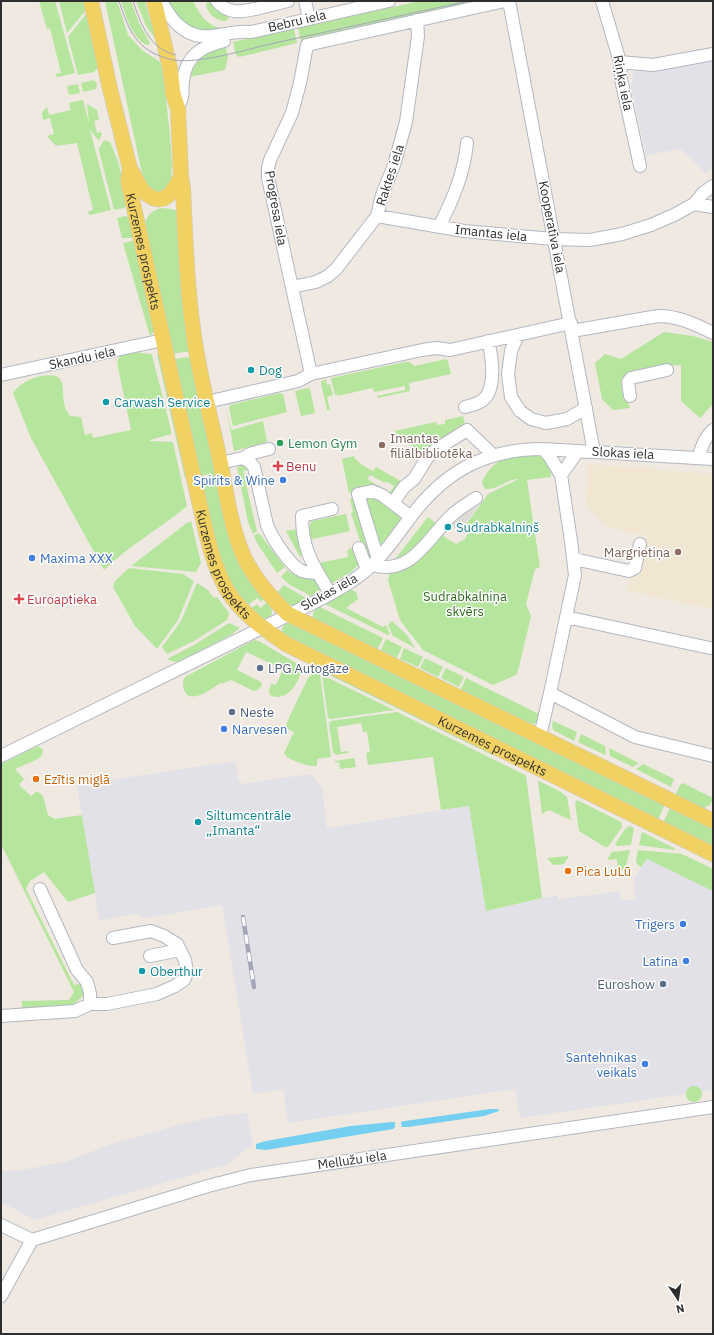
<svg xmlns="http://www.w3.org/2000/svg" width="714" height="1335" font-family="'IBM Plex Sans',sans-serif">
<rect width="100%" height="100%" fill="#efe9e1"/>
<!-- industrial -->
<path fill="#e3e1e8" d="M713 57V166L706 174 681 149 646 155 631 86 633 77 632 73 636 72 637 70Z
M236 761 238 780H240L241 784 310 774 322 787 327 828 469 806 486 911 558 895V900L569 898 620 891 621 901 635 899 634 879 647 858 713 891V1090L520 1118 515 1089 288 1123 283 1089 253 1094 222 905 148 918 140 917 137 913 99 921 77 785Z
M247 1113 253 1144 228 1164 35 1220 1 1202V1171L22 1170 65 1162 112 1144 178 1125 217 1116Z"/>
<!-- education -->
<path fill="#f0e6d1" d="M588 464 713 474V609L628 591 631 574 641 568 647 536 604 526 586 505Z"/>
<!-- green -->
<path fill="#b6e59e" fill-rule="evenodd" d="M39 1H55L75 73 58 77 56 76 55 74 61 73 50 28 47 29Z
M59 1H84L86 10 67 33Z
M105 1H117L128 35 142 50 160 62 163 73 170 135 172 164 171 184 160 194 147 189 143 178Z
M121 1H131L139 23 150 43 149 45H146C132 37 126 17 121 1Z
M136 1H145L155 38 146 26Z
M166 1H193C201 16 205 23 221 29 215 30 208 32 202 31 185 29 175 14 166 1Z
M208 1H213L230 16 226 21C216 21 208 14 206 5Z
M420 1H493L301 42 298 28Z
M85 15H86L98 68 94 72 78 75 68 37Z
M294 29 297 43 239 57 236 55 233 42Z
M225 44 228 57 225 70 189 77C198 57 206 52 225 44Z
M94 80 97 84 96 89 83 92 81 83Z
M78 84 80 93 69 95 67 86Z
M83 100 89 123 87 104 97 110 99 120 94 121 97 133 101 132 102 134 99 141 90 130 111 210 90 215 87 212 93 210 77 143 56 146 47 136 54 134 50 118 43 120 42 112 47 107 49 115 71 110 69 103Z
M104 140 110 142 118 161 128 203 124 208 114 210 99 151V148Z
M161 208 172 209 177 211 191 351 171 354 144 226C146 216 151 211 161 208Z
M125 216 129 217 135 238H122L117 218Z
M136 240 155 330 150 336 123 243Z
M664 332 693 336 713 342V404L700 418 681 401V365L660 366 628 376 622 387 630 408 613 410 602 399 595 363 605 354 621 359Z
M132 352 151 354 152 355 172 434 150 440V441L173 442 187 506C160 529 129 545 104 570L31 438 13 393C21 383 29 379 41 376 70 371 60 389 65 407 66 410 68 413 70 416L81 417 85 435 92 433 93 438 131 430 117 362 120 356Z
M157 354 161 356 187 479 185 478Z
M192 357 218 476 210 478 208 474 198 477 173 359Z
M446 359 448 361 451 374 409 383 410 391 378 398 377 396 405 390V386L374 392 373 388 337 396V394L335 395 331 378 405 362H410L414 366Z
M326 379 327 385 330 384 333 395 327 397 330 410H327L321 383 322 381Z
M307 388 310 389 315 413 301 416 295 391Z
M280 393 283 394 287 412 233 426 229 407 230 405Z
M226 407 231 429 232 430 263 421 267 442 234 451Z
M463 416 465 424 461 429 426 454 396 437 395 431 436 422 437 425 445 424V420Z
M541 455 551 464V477L527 480 540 567 535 569 526 604 531 616 519 667 516 675 493 685 423 650 400 620 388 580 392 563 428 517 446 531 443 536 456 544 465 539 470 530 465 526 488 494 519 479C506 479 499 490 485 489L482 483C485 472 497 460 508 457 518 454 531 455 541 455Z
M354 456C357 463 366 467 373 471L376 467 399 480 401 482 393 498 360 490 349 493 342 459ZM370 475 385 483 386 481 394 486 390 492 367 479Z
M243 466H246L249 470 243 471 257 531 253 534 248 522 237 467Z
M206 479 207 482 218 480 265 598 261 602 257 598 247 606 232 585 223 568 199 480Z
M370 494 405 517 380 551 364 498Z
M357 497 371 556 366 559 351 513 353 512 350 499Z
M346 514 350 531 308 540 306 534 312 521Z
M191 521 201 563 196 572 131 566 187 523Z
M297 529 304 554 300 557 286 531Z
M259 533 285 567 277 573 257 543 254 536Z
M350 548C358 550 359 555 361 562L351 572 329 585 315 561V557L317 556 319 563 348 557 347 551Z
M129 568 183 574 194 581 178 620 157 649 135 626 113 587 115 581Z
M287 570 293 574 315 578 323 588 311 596 290 585 281 577Z
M197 583 208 590 214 598 217 597 229 613 227 620 194 641 167 654 162 647 181 621Z
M284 585 309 600C290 608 291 607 276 594Z
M348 590H352L356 592 358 599 346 608 383 627 386 625 390 634 388 635 323 603Z
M268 602C273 609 275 617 264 619L250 609 257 604 260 608Z
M318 606 383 638 377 651 317 622 313 617V613Z
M392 621 407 635 415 648 393 636 388 625Z
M293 622 665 803 658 821 305 648 282 633V628L285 624Z
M229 623 240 628 231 635 178 662 171 661 167 659 194 645Z
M386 639 402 647 397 658 381 650Z
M254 640 259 641 301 666C302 680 287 704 270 695L269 690 271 684 276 685 283 669 246 652 237 670 261 682 262 685 258 690 254 691 231 680 222 684 221 683C212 688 190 706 184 690 182 686 183 681 185 677Z
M404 648 423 657 418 667 400 659Z
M425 658 443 667 438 677 420 668Z
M446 668 464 677 459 687 441 678Z
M319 670H325L463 737 492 754V755Z
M314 672 320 674 331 757 317 759V766C309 767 287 760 284 753L294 732 286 728 287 722 308 678Z
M322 675 394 710 331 719 328 718Z
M466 678 541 715C539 721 536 724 530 725L460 691Z
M397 712 525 775 526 776 542 898 486 911 469 806 441 810 433 757 368 765 366 753 370 752 367 732H363L361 723 337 727 341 752 348 751V753L336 755 333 752 329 724 331 721Z
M553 721 577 732 574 741 553 730 552 725Z
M581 734 605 746 606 754 605 755 578 742Z
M38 746 43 750 42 755 38 759 15 769 24 779 19 785 31 796 37 791 43 796 48 815 55 819 82 815 95 893 68 902 44 872 30 881 26 889 74 985 82 983 86 991 82 997 73 1005 22 1010V1001L69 1000 74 992 1 844V764Z
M609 748 639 763 633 767 610 756Z
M354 758 356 767 340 769 339 762 335 763V761Z
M643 764 674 779 671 787 636 769Z
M539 781 561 792 567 797 571 820 549 810 542 814 538 782Z
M683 783 713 798 710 805 702 809 674 797 680 785Z
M577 800 621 822 622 827 608 847H605L579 831 575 803Z
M671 806 713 826V848L663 823Z
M630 826 634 828 631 845 617 846 615 844 625 829Z
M642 832 676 849 674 850 639 845Z
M630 850 626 866 618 874 617 859 607 860 612 852Z
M638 850 682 854 713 869V891L647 859 641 867 637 864 636 860Z
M569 856 564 864 553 865 547 858Z
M686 1094a8 8 0 1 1 16 0a8 8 0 1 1-16 0Z"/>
<!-- plaza -->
<path fill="#dfdcd8" d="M475 491 483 500 460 531 448 522 450 512Z"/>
<!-- water -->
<path fill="#75cff0" d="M490 1109H498L499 1111 484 1116 408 1127H402L401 1124V1122L405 1121Z
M392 1122H395V1127L393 1129 266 1150 256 1149V1144L266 1141 351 1126Z"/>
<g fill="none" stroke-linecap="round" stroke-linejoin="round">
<!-- minor casing -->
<g stroke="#b4b7c1" stroke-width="14">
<path id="minor" d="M160 1C166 8 170 17 177 24 203 48 222 29 251 32L389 1
M217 1C221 6 227 10 234 11 247 13 273 4 288 1
M305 1 309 18
M509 1 594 452
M602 1 620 62 621 79 640 166
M620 62 653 65 713 54
M178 109C179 105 181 101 182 97 183 92 182 87 183 81 186 55 201 47 224 41
M694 204 713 207
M377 216 464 231 553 239 590 240 622 234 651 225 674 215 694 204 703 193 713 186
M439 227C453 199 464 174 467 143
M292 287 316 282 328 276 336 269 377 216 382 195 394 165 406 122 418 36 417 20
M572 331 658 316C678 316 695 324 713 333
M518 335 511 351 508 374 511 397 520 411 531 419 546 423 567 419 586 408
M311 374 268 178V168L270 160 292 113 300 83 307 45 505 1
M1 375 163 340
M630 396 628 382 631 378 667 370
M207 402 298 381 311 374 422 350 437 348 450 350 571 323
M465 407C472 405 478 404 483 400 497 388 492 356 488 341
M543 449 550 457 561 475
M699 457C701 447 705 437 713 430
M243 458 250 462 254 467 267 525C272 538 290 566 302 571 307 573 313 573 318 573
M220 463 243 458 252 453 269 449
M393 503 404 487 414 479 427 458 435 450 467 430 493 455
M359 548 367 570
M378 559 358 494 372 491 382 495 411 517
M574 559 629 571 635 568 640 544
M373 565C410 576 427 540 449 518 456 510 467 504 476 498
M330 593C313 565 302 550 302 516L332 509
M566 617 710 648
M550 693 635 737 713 756
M540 736 550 693 575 575 571 541 561 475 578 451
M1 756 315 602C336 591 357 580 373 564 390 548 402 527 417 509 450 468 490 449 543 449L713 459
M40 889 77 970 87 982 90 993V1004
M150 956 180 950
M1 1016 75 1011 90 1004H107L157 994 175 986 184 980 187 973 185 960 177 944 164 936 151 931 113 938
M1 1225 32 1240 208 1186 251 1175 713 1107
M1 1296 32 1240"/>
</g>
<!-- major casing -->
<g stroke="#c9c9c9" stroke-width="16">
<g id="major">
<path id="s1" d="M91 1 110 89 130 169 128 181 201 510C207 537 213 566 227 590 241 613 264 629 286 644L713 854"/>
<path d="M154 1 170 68 173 94 178 109 181 177 183 188C185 232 186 277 192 321 197 368 210 414 220 461 226 492 231 528 244 557 255 580 271 597 288 614L713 821"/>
<path d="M130 169C135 176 138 184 143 191 146 194 149 196 153 198 168 204 175 187 181 177"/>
</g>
</g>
<!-- minor -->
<use href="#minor" stroke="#fff" stroke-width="12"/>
<!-- major -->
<use href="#major" stroke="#f2d163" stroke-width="15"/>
<!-- tram -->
<path stroke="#a3a6b8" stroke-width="1" d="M119 1C129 31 136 50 169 59 193 66 245 50 270 44 336 30 402 15 469 1
M133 1C141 24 149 49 176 55"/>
<!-- rail casing -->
<g stroke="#a3a6b8" stroke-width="4.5">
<path id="rail" d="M243 917 254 987"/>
</g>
<!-- rail -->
<use href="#rail" stroke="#fff" stroke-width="3" stroke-dasharray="9" stroke-linecap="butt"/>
</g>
<!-- markers -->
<g fill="#0f9aa8" stroke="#fff" stroke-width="1.5">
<circle cx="251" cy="370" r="4"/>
<circle cx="106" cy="402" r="4"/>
<circle cx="448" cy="527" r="4"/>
<circle cx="198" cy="822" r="4"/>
<circle cx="142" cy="971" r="4"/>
</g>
<circle fill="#2e9e5b" stroke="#fff" stroke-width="1.5" cx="280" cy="443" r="4"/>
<g fill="#8d6e63" stroke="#fff" stroke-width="1.5">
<circle cx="382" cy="445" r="4"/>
<circle cx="678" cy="552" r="4"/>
</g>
<g fill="#e0444e" stroke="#fff" stroke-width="1.5">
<path d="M276 460h4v4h4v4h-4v4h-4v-4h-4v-4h4z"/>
<path d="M17 593h4v4h4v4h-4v4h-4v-4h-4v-4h4z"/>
</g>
<g fill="#3f7fe0" stroke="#fff" stroke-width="1.5">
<circle cx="283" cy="480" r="4"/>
<circle cx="32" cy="558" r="4"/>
<circle cx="224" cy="729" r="4"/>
<circle cx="683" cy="924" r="4"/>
<circle cx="686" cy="961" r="4"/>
<circle cx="645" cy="1064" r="4"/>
</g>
<g fill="#5c6f8a" stroke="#fff" stroke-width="1.5">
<circle cx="260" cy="668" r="4"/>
<circle cx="232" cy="712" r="4"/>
<circle cx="663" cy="984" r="4"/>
</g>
<g fill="#e8710a" stroke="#fff" stroke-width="1.5">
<circle cx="36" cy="779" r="4"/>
<circle cx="568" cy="871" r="4"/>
</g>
<g text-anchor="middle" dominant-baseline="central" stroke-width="3" stroke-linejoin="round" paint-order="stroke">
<!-- street labels -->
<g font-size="13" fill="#2e2e2e" stroke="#fff">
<text transform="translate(297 21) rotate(-13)">Bebru iela</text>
<text transform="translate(623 83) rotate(79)">Riņķa iela</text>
<text transform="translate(390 175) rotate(-72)">Raktes iela</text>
<text transform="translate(276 208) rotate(80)">Progresa iela</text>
<text transform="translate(552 227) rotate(79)">Kooperatīva iela</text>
<text transform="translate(491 233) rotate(6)">Imantas iela</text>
<text stroke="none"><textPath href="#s1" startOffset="257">Kurzemes prospekts</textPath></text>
<text transform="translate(82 358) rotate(-12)">Skandu iela</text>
<text transform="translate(623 453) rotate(3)">Slokas iela</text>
<text stroke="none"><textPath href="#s1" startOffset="581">Kurzemes prospekts</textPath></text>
<text transform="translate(329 592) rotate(-29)">Slokas iela</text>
<text stroke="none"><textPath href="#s1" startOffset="917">Kurzemes prospekts</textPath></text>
<text transform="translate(352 1160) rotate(-8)">Mellužu iela</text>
</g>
<!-- culture labels -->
<g font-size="13" fill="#0d838f" stroke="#fff" text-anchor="start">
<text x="259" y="370">Dog</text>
<text x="114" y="402">Carwash Service</text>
<text x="456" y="527">Sudrabkalniņš</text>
<text x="206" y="815">Siltumcentrāle<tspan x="206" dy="15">„Imanta“</tspan></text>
<text x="150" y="971">Oberthur</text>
</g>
<!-- education labels -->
<g font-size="13" fill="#785e54" stroke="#fff" text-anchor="start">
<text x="390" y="438">Imantas<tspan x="390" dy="15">filiālbibliotēka</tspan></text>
<text x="670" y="552" text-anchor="end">Margrietiņa</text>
</g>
<!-- leisure labels -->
<g font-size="13" fill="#27864d" stroke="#fff" text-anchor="start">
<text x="288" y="443">Lemon Gym</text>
</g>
<!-- health labels -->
<g font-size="13" fill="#be3a42" stroke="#fff" text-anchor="start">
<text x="286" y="466">Benu</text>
<text x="27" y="599">Euroaptieka</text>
</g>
<!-- shop labels -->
<g font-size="13" fill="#366cbe" stroke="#fff" text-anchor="end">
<text x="275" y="480">Spirits &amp; Wine</text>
<text x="40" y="558" text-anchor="start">Maxima XXX</text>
<text x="232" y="729" text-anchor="start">Narvesen</text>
<text x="675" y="924">Trigers</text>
<text x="678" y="961">Latina</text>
<text x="637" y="1057">Santehnikas<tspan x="637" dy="15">veikals</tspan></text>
</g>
<!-- park labels -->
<g font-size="13" fill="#2c6e1b" stroke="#fff">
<text x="465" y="596">Sudrabkalniņa<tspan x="465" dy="15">skvērs</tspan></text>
</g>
<!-- service labels -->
<g font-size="13" fill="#4e5e75" stroke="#fff" text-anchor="start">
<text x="268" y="668">LPG Autogāze</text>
<text x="240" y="712">Neste</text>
<text x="655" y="984" text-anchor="end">Euroshow</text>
</g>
<!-- food labels -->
<g font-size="13" fill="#c56008" stroke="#fff" text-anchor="start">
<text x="44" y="779">Ezītis miglā</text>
<text x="576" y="871">Pica LuLū</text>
</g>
</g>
<!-- border -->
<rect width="714" height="1335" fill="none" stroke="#2e2e2e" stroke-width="4"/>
<!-- north arrow -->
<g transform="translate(678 1299) rotate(167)" stroke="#ffffff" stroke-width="3" paint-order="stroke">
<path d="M0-3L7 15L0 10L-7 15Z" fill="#2e2e2e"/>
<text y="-6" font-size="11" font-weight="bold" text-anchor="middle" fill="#2e2e2e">N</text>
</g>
</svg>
